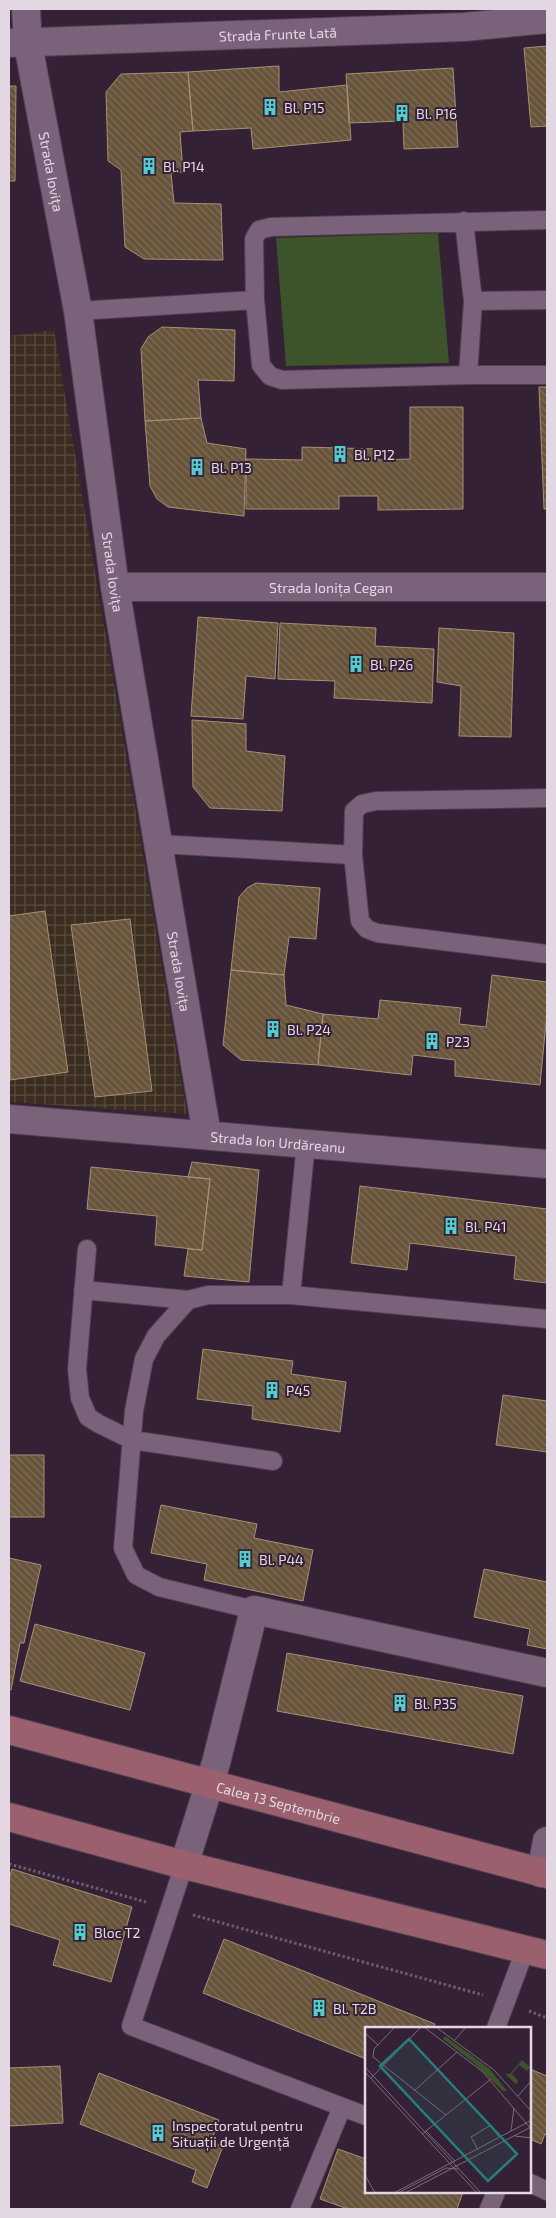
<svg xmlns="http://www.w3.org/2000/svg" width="556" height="2218" font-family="'Exo 2',sans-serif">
<defs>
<pattern id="industrial-grid" width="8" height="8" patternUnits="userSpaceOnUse" patternTransform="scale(1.25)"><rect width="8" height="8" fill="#3b2e20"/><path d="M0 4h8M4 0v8" fill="none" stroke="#574c40"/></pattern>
<pattern id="building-back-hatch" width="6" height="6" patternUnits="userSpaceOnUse" patternTransform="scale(1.25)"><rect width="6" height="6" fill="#68543b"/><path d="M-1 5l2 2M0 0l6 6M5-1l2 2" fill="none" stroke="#7d6c57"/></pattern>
</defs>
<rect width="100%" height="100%" fill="#352135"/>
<!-- industrial -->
<path fill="url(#industrial-grid)" d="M54 330 187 1114 9 1102V336Z"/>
<!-- pitch -->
<path fill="#3c532b" d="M438 233 449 363 286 366 276 238Z"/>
<!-- building -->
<path fill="url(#building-back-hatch)" stroke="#a69075" d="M547 46V126L531 127 524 48Z
M279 66V92L347 85 351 140 253 149 251 128 193 131 188 72Z
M453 68 458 147 404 149 403 121 349 123 346 74Z
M188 72 193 131 180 132 183 172 171 173 174 203 221 204 223 260 144 259 125 247 121 170 108 161 106 92 121 74Z
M9 86H16L15 181H9Z
M162 327 235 330 234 381 198 380 201 418 145 421 141 349 148 337Z
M539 387H547V509H544Z
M410 407H463V509L378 510V496H339V509H246V459L302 460V447L378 449V460L410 459Z
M201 418 207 443 246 449 244 516 168 507 157 499 150 486 145 421Z
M198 617 278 623 275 679 246 676 243 719 191 716Z
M280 623 376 628 375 646 434 649 432 703 334 698 335 681 278 679Z
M439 628 514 633 511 737 459 736 461 686 437 682Z
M192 720 246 724V751L285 756 282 811 210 808 193 787Z
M256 883 320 888 316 939 289 937 284 975 231 970 239 897 247 888Z
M45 911 68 1072 10 1080 9 916Z
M130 919 152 1091 95 1097 71 925Z
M231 970 284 975 286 1005 323 1014 318 1065 241 1060 223 1045Z
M492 975 547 982V1012L540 1085 455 1076V1060L413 1055 411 1075 318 1065 323 1014 378 1019 380 1000 461 1008 459 1024 486 1027Z
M192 1162 259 1170 249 1282 184 1276 188 1249 202 1250 210 1179 188 1177Z
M91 1167 210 1179 202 1250 155 1245 157 1216 87 1209Z
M360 1186 547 1209V1283L514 1279 516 1256 410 1243 407 1270 351 1263Z
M203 1349 293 1361 291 1374 346 1382 340 1432 252 1419 253 1406 197 1399Z
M503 1395 547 1401V1452L496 1445Z
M9 1455H44V1517H9Z
M161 1505 257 1524 254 1538 313 1550 303 1601 204 1580 207 1564 151 1553Z
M9 1558 41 1565 24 1643H20L11 1690H9Z
M484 1569 547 1582V1649L527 1645 530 1629 474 1617Z
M35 1624 145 1653 130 1710 20 1681Z
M287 1653 523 1696 513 1754 277 1711Z
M12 1869 132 1907 111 1982 53 1965 60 1940 9 1924V1879Z
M224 1939 435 2024 434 2028H366V2059L203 1993Z
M60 2066 63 2123 9 2126V2068Z
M530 2069 547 2076V2135L545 2134 541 2144 530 2139Z
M99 2073 219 2120 211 2142 223 2146 207 2188 192 2182 196 2170 80 2124Z
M338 2149 366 2159V2192H463L457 2209H348L320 2199Z"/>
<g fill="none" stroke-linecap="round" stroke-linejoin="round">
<!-- service casing -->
<g stroke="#503f50" stroke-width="20">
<path id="service" d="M547 220 271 227 259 230 254 239 255 300 261 365 270 376 282 380 468 375H547
M464 221 473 301 468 375
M473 301 547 300
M78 311 255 300
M547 798 376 801 362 804 354 811 353 855 360 921 367 929 377 933 547 954
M159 844 353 855
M87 1249 77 1369 80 1398 88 1417 99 1424 132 1440 273 1461
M83 1290 188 1300 208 1295H291L547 1319
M291 1295 306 1143
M188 1300 156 1336 144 1359 134 1411 123 1548 136 1575 159 1587 254 1610
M184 1865 131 2026 366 2116
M496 2028 525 1950
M530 2183 547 2191
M300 2209 342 2107
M489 2209 496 2192"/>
</g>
<!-- minor casing -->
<g stroke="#503f50" stroke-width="30">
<g id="minor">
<path id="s1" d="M26 9 28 44 78 311 115 587 207 1135"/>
<path id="s2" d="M9 43 464 27 547 19"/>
<path id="s3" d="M115 587H547"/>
<path id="s4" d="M9 1119 547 1164"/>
<path d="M184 1865 216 1763 254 1610 547 1673"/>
<path d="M541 1873 547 1841"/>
</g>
</g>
<!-- secondary casing -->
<g stroke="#503f50" stroke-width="30">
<g id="secondary">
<path id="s5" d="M9 1730 547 1874"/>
<path d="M9 1817 184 1865 547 1955"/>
</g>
</g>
<!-- path -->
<path stroke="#6e5d6e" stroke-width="3" stroke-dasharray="2.5 2.5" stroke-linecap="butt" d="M9 1864 146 1902
M193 1915 483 1995
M529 2011 547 2018"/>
<!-- service -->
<use href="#service" stroke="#7a627a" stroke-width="18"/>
<!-- minor -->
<use href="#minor" stroke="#7a627a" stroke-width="28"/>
<!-- secondary -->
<use href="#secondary" stroke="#9b606e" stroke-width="28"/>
</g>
<!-- icons -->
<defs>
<g id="building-bare" transform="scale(1.35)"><path d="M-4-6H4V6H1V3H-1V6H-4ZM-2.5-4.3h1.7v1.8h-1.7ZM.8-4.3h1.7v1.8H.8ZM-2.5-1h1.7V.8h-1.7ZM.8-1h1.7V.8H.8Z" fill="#52cdd0" stroke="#352135" stroke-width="2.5" paint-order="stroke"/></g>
</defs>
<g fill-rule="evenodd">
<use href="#building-bare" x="270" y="107"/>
<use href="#building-bare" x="402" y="113"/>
<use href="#building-bare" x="149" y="166"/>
<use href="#building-bare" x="340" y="454"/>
<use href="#building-bare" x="197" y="467"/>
<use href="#building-bare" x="356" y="664"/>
<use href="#building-bare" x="273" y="1029"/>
<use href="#building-bare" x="432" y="1041"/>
<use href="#building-bare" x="451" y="1226"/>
<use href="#building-bare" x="272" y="1390"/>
<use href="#building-bare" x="245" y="1559"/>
<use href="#building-bare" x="400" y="1703"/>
<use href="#building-bare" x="80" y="1932"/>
<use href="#building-bare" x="319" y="2008"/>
<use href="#building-bare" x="158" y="2133"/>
</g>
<g text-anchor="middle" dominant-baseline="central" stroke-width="4" stroke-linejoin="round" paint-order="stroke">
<!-- street labels -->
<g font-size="14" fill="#e4d7e4" stroke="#352135">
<text stroke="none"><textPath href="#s2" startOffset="269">Strada Frunte Lată</textPath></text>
<text stroke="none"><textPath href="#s1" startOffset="165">Strada Iovița</textPath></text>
<text stroke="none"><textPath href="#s1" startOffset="570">Strada Iovița</textPath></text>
<text stroke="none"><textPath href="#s3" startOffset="216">Strada Ionița Cegan</textPath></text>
<text stroke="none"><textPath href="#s1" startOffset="975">Strada Iovița</textPath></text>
<text stroke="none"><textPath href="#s4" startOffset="270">Strada Ion Urdăreanu</textPath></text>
<text stroke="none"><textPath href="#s5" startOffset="279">Calea 13 Septembrie</textPath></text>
</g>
<!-- poi labels -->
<g font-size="14" fill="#e4d7e4" stroke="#352135" text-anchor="start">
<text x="284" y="107">Bl. P15</text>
<text x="416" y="113">Bl. P16</text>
<text x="163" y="166">Bl. P14</text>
<text x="354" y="454">Bl. P12</text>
<text x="211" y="467">Bl. P13</text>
<text x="370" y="664">Bl. P26</text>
<text x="287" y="1029">Bl. P24</text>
<text x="446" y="1041">P23</text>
<text x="465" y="1226">Bl. P41</text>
<text x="286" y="1390">P45</text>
<text x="259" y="1559">Bl. P44</text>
<text x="414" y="1703">Bl. P35</text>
<text x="94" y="1932">Bloc T2</text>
<text x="333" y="2008">Bl. T2B</text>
<text x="172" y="2125">Inspectoratul pentru<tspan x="172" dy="16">Situații de Urgență</tspan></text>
</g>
</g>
<!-- overview -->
<g transform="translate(365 2027)">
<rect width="166" height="166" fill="#352135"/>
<path d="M80 9 125 42 142 64H138L109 36 78 12ZM157 33 165 40 162 44 154 38 147 47 153 54 151 57 140 47H145Z" fill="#3c532b"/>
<path fill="none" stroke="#7b6a7b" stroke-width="1" d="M30 0 9 22 8 30 81 88M59 0 118 45 167 103M71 0 129 43 167 85M0 6 13 18M89 14 101 0M0 40 116 166M0 45 112 166M6 51 56 0M49 64 92 25M153 69 167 53M61 104 90 134M146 104 149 81M57 107 126 52M150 109 167 111M113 123 106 110 126 98 134 110M0 148 10 166M29 166 167 93M33 166 81 141 93 142M40 166 166 100"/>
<path fill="#24807a" fill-opacity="0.15" stroke="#24807a" stroke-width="2.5" d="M44 12 152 127 123 154 15 39Z"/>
<rect width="166" height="166" fill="none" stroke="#e4d7e4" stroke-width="2.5"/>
</g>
<!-- border -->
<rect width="556" height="2218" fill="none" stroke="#e4d7e4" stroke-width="20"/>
</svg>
